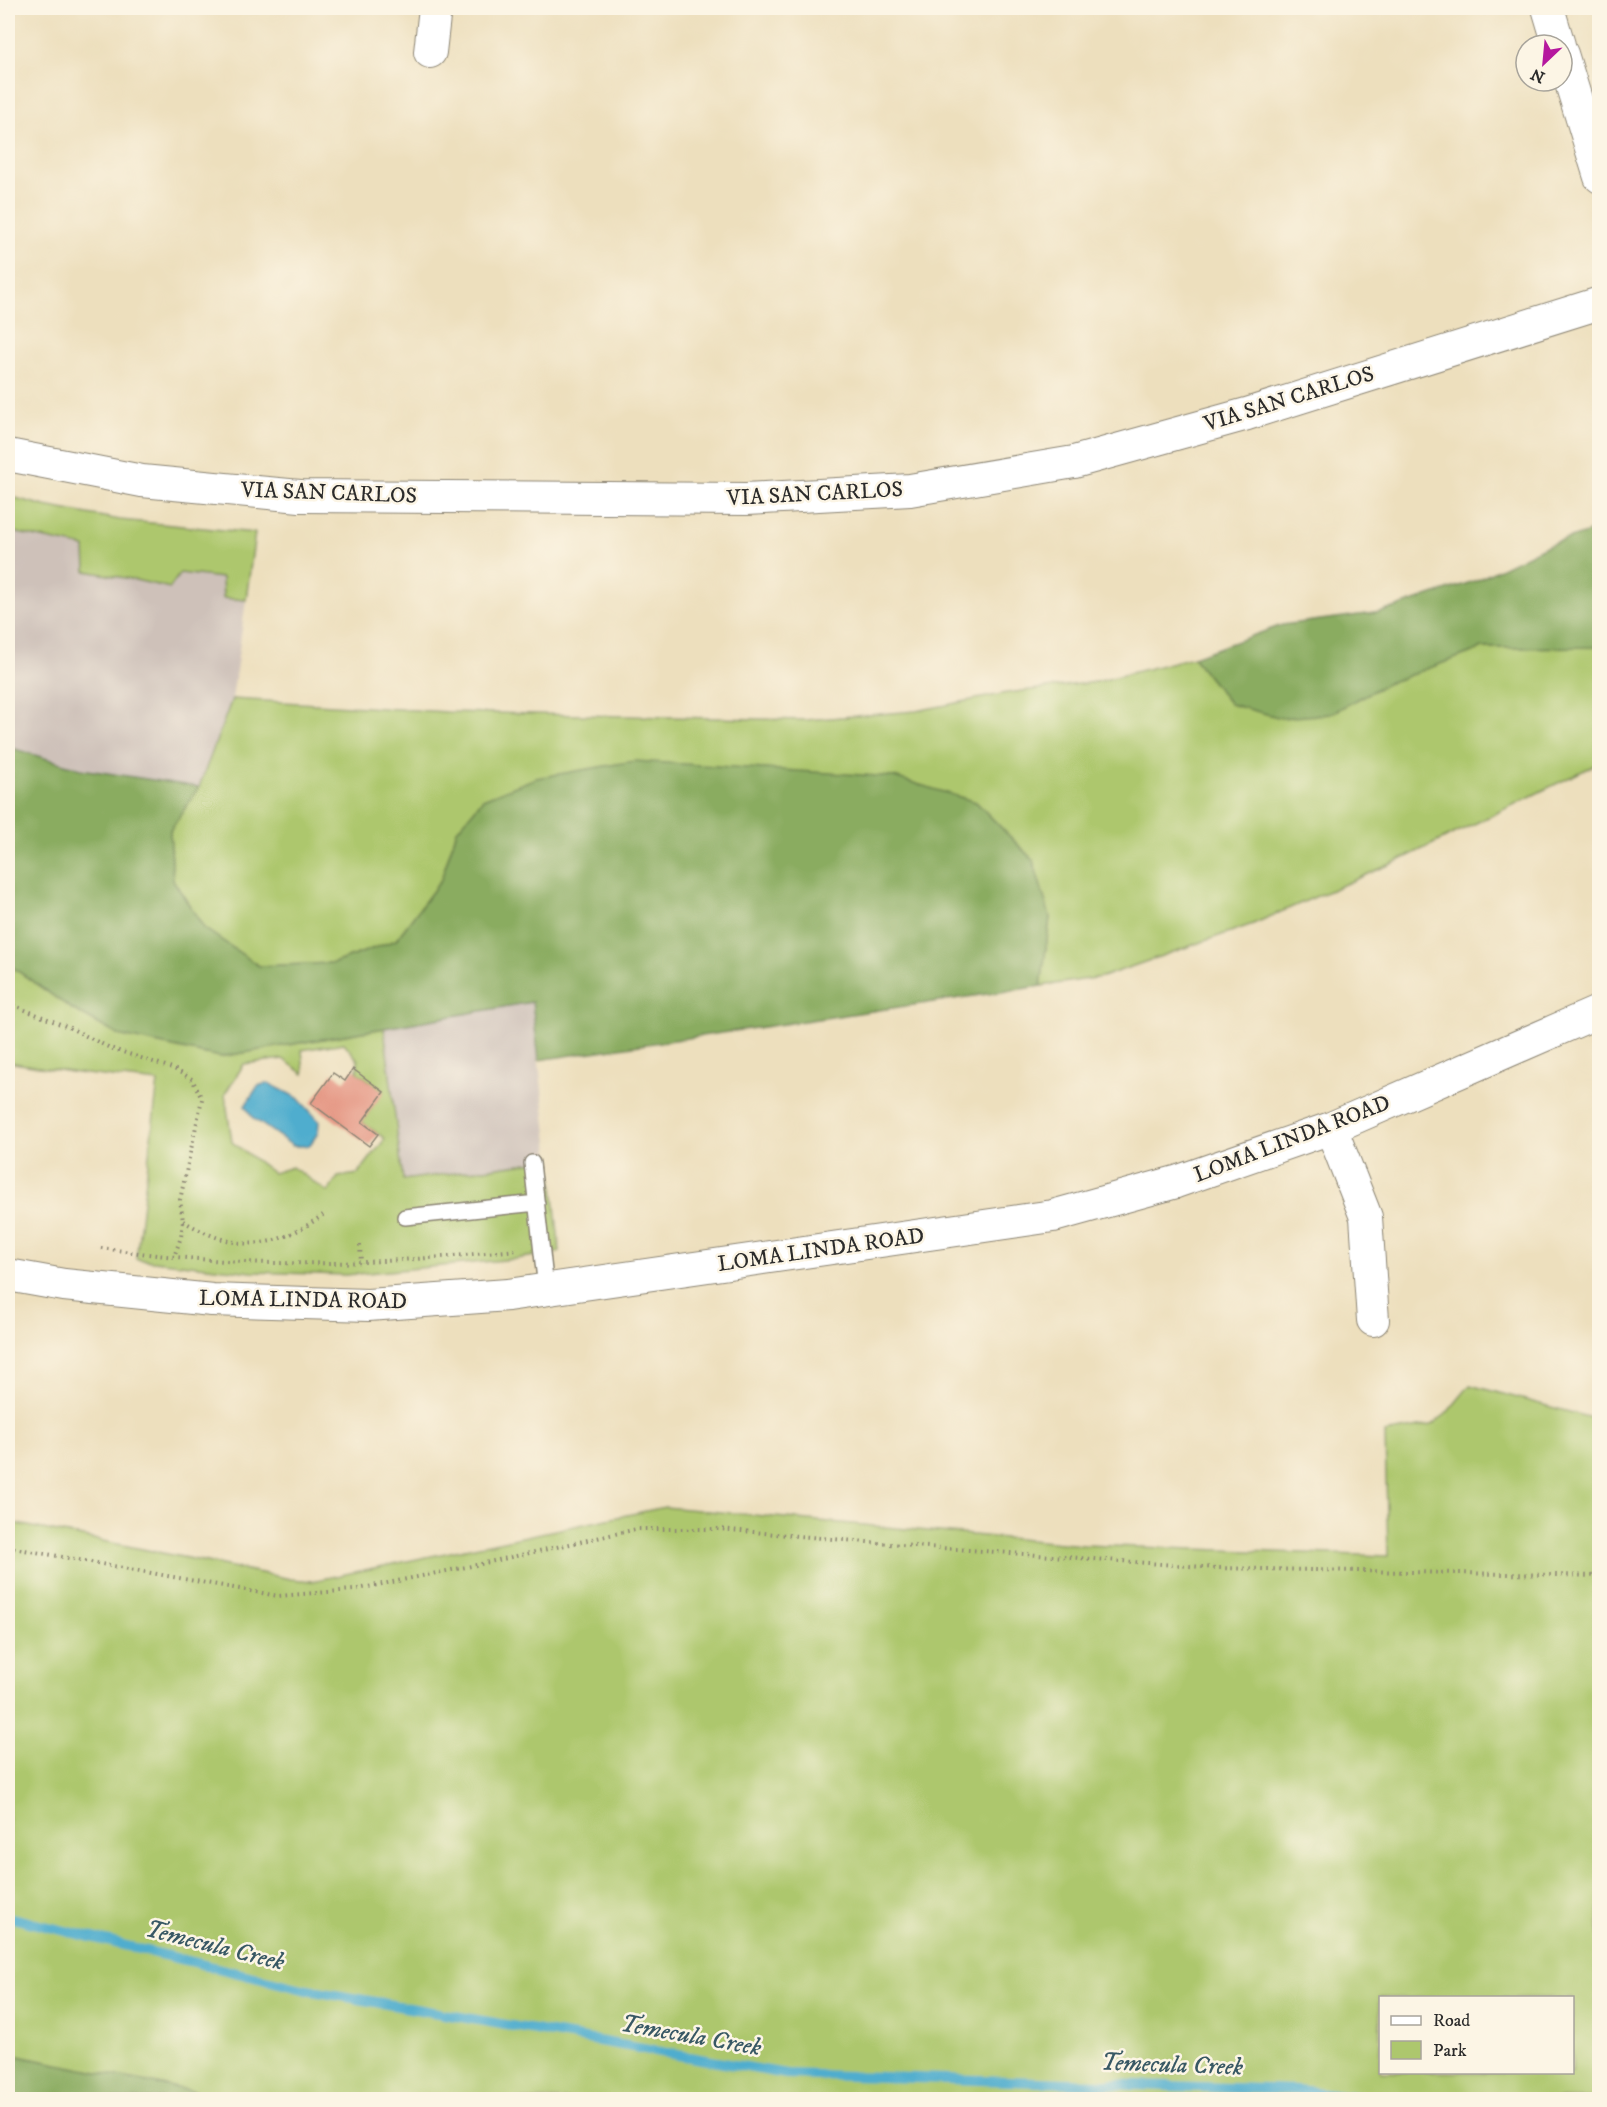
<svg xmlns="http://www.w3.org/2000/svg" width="1607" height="2107" font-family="'IM FELL DW Pica',serif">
<rect width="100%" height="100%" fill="#fcf5e5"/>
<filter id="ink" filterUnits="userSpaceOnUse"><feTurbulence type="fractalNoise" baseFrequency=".0167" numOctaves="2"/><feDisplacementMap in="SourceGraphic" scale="12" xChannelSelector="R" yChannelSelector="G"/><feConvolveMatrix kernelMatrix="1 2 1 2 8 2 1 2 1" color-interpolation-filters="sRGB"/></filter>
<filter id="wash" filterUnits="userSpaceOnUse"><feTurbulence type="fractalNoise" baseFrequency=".008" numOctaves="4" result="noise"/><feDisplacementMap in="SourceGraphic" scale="24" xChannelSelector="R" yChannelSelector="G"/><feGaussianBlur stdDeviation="1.35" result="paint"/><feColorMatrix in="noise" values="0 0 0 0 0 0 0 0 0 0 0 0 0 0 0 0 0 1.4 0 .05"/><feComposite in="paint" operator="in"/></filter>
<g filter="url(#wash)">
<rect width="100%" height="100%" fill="#eddfbd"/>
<!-- industrial -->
<path fill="#cec1b9" d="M8 531 85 547 86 571 131 579 170 588 180 573 223 578V598L246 600 232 699 199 787 81 769 8 747Z
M532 1002 550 1160 403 1180 384 1028Z"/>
<!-- green -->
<path fill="#adc76d" stroke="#6c794c" stroke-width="1.5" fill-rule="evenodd" d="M8 496 45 506 120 520 255 533 246 600 223 598 222 578 180 573 170 588 131 579 86 571 85 547 8 531Z
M1599 647V763L1398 861 1253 924 1102 977 1041 986 1050 917 457 830 441 880 396 940 334 963 259 966 204 928 173 880 170 831 199 787 232 699 447 712 805 720 916 711 1007 693 1096 682 1193 657 1230 704 1330 714 1386 684 1483 648Z
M8 964 72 1009 118 1035 220 1057 384 1028 403 1180 550 1160 560 1252 515 1259 346 1275 252 1272 136 1259 158 1082 77 1073 8 1062ZM344 1043 358 1060 357 1072 383 1091 362 1122 385 1139 358 1174 338 1177 328 1192 292 1167 273 1173 232 1142 225 1094 244 1064 283 1059 304 1074 302 1050Z
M1470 1385 1599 1420V2099L232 2100 8 2054V1522L291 1579 312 1581 665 1507 1083 1545 1388 1556 1385 1433 1431 1425 1446 1414ZM1380 1998H1572V2072H1380Z"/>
<!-- forest -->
<path fill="#8aac60" stroke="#5a6c46" stroke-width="1.5" d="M1599 529V647L1483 648 1386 684 1330 714 1281 718 1230 704 1193 657 1282 625 1382 612 1477 580 1548 545Z
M8 747 81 769 199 787 170 831 173 880 204 928 259 966 334 963 396 940 441 880 457 830 483 799 536 778 634 761 894 777 976 802 1033 860 1050 917 1041 986 539 1060 532 1002 220 1057 118 1035 72 1009 8 964Z
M8 2054 232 2099H8Z"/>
<!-- water -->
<path fill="#4fadce" stroke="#3d6c7c" stroke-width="1.5" d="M268 1083 298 1098 319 1121 318 1133 309 1146H293L253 1118 245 1106 258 1086Z"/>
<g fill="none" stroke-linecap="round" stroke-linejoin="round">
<!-- stream -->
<path stroke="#4fadce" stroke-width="10" d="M8 1917 307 1990 786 2074 1297 2090 1380 2100"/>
</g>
<g id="blocks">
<!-- building -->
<path fill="#e59683" d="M353 1069 384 1092 362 1122 378 1134 369 1146 311 1103 333 1073 345 1081Z"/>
</g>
</g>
<g filter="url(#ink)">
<use href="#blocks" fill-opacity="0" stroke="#8c8574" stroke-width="1.5"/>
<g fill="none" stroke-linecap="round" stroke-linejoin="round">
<!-- lane casing -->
<g stroke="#8c8574" stroke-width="18">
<path id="lane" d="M532 1163 546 1289
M405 1217 537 1203"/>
</g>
<!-- street casing -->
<g stroke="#8c8574" stroke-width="34">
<path id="street" d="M1548 8 1559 45
M430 52 435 8
M1562 54 1600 177
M8 455 142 481 300 496 746 499 910 490 1074 462 1247 414 1600 303
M1331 1128 1366 1217 1373 1320
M8 1275 64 1285 212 1300 368 1305 508 1295 1053 1216 1176 1182 1331 1128 1600 1011"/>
</g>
<!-- path -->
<path stroke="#8c8574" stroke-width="4" stroke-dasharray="1.5 4.5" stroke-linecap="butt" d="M8 1003 70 1028 110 1048 172 1068 192 1079 202 1099 180 1200 183 1221 181 1237 174 1257
M183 1221C238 1253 271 1251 323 1215
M360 1245 361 1263
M101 1248C159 1256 217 1262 275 1263 356 1265 437 1258 517 1250
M8 1547 278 1596 353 1590 476 1565 637 1529H719L901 1545 1216 1568 1600 1576"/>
<!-- lane -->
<use href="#lane" stroke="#fff" stroke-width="15"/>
<!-- street -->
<use href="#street" stroke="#fff" stroke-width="32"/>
</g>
</g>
<g text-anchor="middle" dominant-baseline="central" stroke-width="5" stroke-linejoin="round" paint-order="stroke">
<!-- street labels -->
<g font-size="22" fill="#2b2b2b" stroke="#fcf5e5">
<text transform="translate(1289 399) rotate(-17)">VIA SAN CARLOS</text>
<text transform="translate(329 493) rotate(2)">VIA SAN CARLOS</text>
<text transform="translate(815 494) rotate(-3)">VIA SAN CARLOS</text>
<text transform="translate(1292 1139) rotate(-21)">LOMA LINDA ROAD</text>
<text transform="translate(821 1250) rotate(-8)">LOMA LINDA ROAD</text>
<text transform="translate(303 1300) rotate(1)">LOMA LINDA ROAD</text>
</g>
<!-- water labels -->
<g font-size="24" font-style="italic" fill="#385864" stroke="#fcf5e5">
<text transform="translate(215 1946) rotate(14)">Temecula Creek</text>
<text transform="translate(691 2036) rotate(10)">Temecula Creek</text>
<text transform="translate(1172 2065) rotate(2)">Temecula Creek</text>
</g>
</g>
<!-- margin -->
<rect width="1607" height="2107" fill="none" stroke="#fcf5e5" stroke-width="30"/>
<!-- legend -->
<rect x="1379" y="1996" width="195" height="78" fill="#fcf5e5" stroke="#a8a49b" stroke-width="1.5"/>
<rect x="1391" y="2016" width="30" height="9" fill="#ffffff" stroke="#a8a49b" stroke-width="1.5"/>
<text x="1433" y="2026" font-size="18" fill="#2b2b2b">Road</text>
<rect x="1391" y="2041" width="30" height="18" fill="#adc76d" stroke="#a8a49b" stroke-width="1.5"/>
<text x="1433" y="2056" font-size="18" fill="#2b2b2b">Park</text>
<!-- north arrow -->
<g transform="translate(1544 63) rotate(206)"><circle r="28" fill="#fcf5e5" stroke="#a8a49b" stroke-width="1.5"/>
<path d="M0-4.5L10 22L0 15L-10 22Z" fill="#b5179e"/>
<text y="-9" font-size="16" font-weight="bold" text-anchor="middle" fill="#2b2b2b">N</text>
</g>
</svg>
